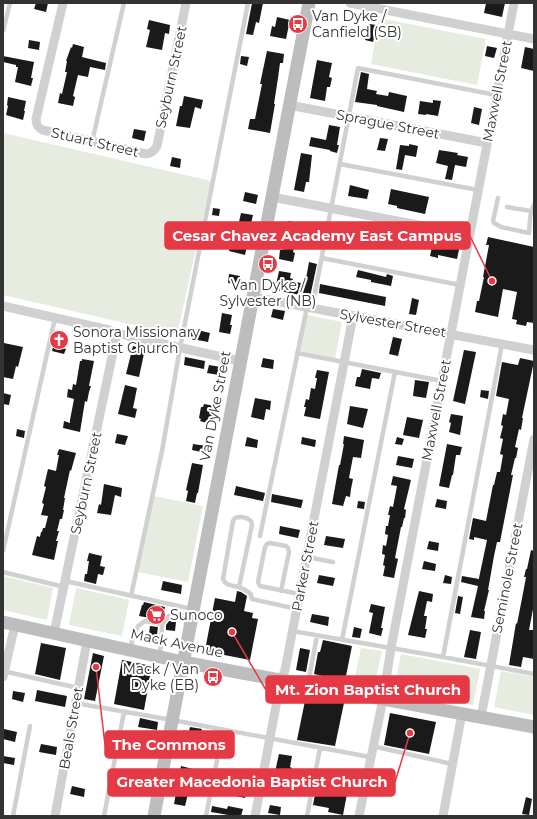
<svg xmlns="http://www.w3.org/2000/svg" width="537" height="819" font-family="Montserrat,sans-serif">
<rect width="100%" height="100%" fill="#fff"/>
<!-- green -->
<path fill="#e6ecdf" d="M379 18 486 39 477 85 371 64Z
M3 133 211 181 177 335 3 295Z
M307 315 342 322 335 359 300 351Z
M154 496 203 506 188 582 138 572Z
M3 576 53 588 47 620 3 610Z
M76 588 129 600 122 636 69 625Z
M361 648 382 651 374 686 354 681Z
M401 654 480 669 473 705 394 690Z
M501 671 534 677V715L494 707Z"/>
<!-- building -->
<path fill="#1a1a1a" d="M36 3H48L46 12 34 9Z
M252 3H263L259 23 256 22 253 35 246 34Z
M486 3 497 4V3H505L502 17 484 13Z
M277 17 290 20 286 39 270 36 272 26 275 27Z
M149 20 170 25 169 34 165 33 162 50 146 47 150 30 147 29Z
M369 24 377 25 373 42 365 40Z
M29 40 40 42 39 50 28 48Z
M73 44 84 47 82 57 106 63 105 70 90 67 88 77 78 75 73 96 75 97 73 106 58 103 60 93 62 94 67 72H65L67 61H66L71 47 72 48Z
M487 46 497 48 494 58 485 56Z
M525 47 534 49V71L521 68Z
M267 51 284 54 283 63H280L278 78 274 104H275L270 133 248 129 250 119H255L262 84H260Z
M3 56 34 62 31 78H33L31 86 15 82 18 67H16V65L3 62Z
M241 56 249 57 247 66 240 64Z
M317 60 332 63 329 77 332 78 330 87H327L325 101 310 98Z
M361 72 369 74 367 89 377 91 376 94 388 96 389 92 407 96 404 112 377 106V105L355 102Z
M184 96 203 100 201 109 195 107 190 128 176 126 180 106H182Z
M8 97 26 101 24 111H25L23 120 6 115 8 106 7 105Z
M433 100 441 101 438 116 426 114V115L418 114 420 101 433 103Z
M474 107 482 109 479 125 471 123Z
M329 125 340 127 337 145H339L337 153 330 151V150L309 146 311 137 326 140Z
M134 129 146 131 144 141 132 138Z
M380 138 388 139 385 151 377 150Z
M409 144 418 146 416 157 405 155 402 170 396 169 400 145 409 146Z
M439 150 458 153 457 155 468 157 466 167 455 165 452 180 445 179 448 166 436 163Z
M301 153 312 155 309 182H306L304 192 294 190Z
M172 157 181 159 180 168 170 166Z
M350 185 369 190 367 199 348 196Z
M391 189 429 197 425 214 397 208V206L388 204Z
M245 192 258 195 256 204 243 201Z
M213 208 220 209 219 216 212 215Z
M241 213 253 215 251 224 239 222Z
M288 221 299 223 293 252 295 253 293 262 279 259 280 250H283Z
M488 237 534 247V323L527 322 526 326 516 324 517 320 512 319 517 292 503 289 498 317 475 312 477 301H479L484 277H483L489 245H486Z
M433 242 451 246V244L460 245 457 259 438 255V258L430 256Z
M230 243 247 246 245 255 229 251Z
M309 262 317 264 310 297 275 290 279 271 291 273 290 278 293 279 292 281 305 284Z
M358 270 386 277 387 274 393 276 391 286 371 282V280L356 277Z
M229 274 240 276 238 284 228 283Z
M320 284 386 297 385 306 319 293Z
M412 298 419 300 416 315 409 314Z
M273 309 285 311 283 320 271 317Z
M222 313 232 315 230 325H232L230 334 219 332Z
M189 328 210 333 208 342 187 338Z
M57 330 65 332 62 348 66 349 64 354 52 351Z
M393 337 402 339 398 356 389 354Z
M4 343 23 347 18 367 16 366 13 379 3 377V348Z
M133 346 145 349 139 377 126 374Z
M464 350 476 352 465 404 453 401Z
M185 357 205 361 204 369 184 365Z
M263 358 274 360 273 369 261 367Z
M520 358 534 361 522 418H523L521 430 519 429 515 447 518 448 516 458H515L511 475H513L500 542H497L494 556 488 590H489L484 611H485L484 619 471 617 478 586 461 582 462 576 479 579V578L487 540 474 537V540L469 539 473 518 486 521 493 485H494L497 472H500L503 455 500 454 503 439 500 438 503 426 501 425 503 414 506 415 509 399 496 396 502 362 518 365Z
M82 359 94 361 89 386H91L89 392 87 402 85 401 80 432 63 428 64 421 70 423V420L74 399 67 397 68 389 72 390 73 384 76 385 80 361H82Z
M209 365 221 367 219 375 207 373Z
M362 369 381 373 379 379 372 378 370 389 355 386 357 377H360Z
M317 370 329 372 320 419 304 416 306 407H304L306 399 309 400 311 388 315 389 317 378H315Z
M415 380 429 382 426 398 413 396Z
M125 385 137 388 133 408 137 409 135 418 118 414Z
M481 390 489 391 488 399 480 397Z
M3 393 11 395 9 405 3 404Z
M255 398 271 401 270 410 266 409 264 420 251 417Z
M204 404 215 406 210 424 200 421 201 419 199 418 201 407H203Z
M350 406 368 409 363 428 347 424Z
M451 414 463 416 460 435 449 432 451 423 449 422Z
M407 417 423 420 419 438 403 435Z
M17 429 25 431 24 438 16 436Z
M117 434 128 436 125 445 115 443Z
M344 436 364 440 361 458 353 457 349 478 353 479 351 489 350 497 346 496 343 506 332 504 339 465H340L344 444H343Z
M247 437 258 440 257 448 245 446Z
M302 437 316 440 315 447 301 444Z
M397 437 404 439 402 445 395 444Z
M193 444 207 446 206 453 192 450Z
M447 444 462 447 460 455H456L453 475H452L449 488 439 486Z
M59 449 76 453 71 471 70 470 64 498H65L63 510H64L62 519H60L57 531H59L56 541H58L54 560 32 555 37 536 40 537 41 532H42L43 528H45L48 516 41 515 44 504 42 503 46 487 44 486 48 469 56 471 59 455H57Z
M398 456 414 459 412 468 396 465Z
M192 463 203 465 198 493H197L195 503 186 501 188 491 186 490Z
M393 476 411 480 404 509 406 510 405 518H404L402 527H401L395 558 398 559 394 578 383 576 385 566 383 565 385 555 382 554 383 545 386 546 388 535 385 534 386 526H388L390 515H388L390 506 393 507 397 486 391 485Z
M104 484 122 488 121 497 115 495 111 515 97 513 99 504 101 505Z
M236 486 265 493 263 501 234 495Z
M272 494 303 500 301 508 271 502Z
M437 499 447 501 446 509 435 507Z
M358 501 365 502 364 509 357 508Z
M280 526 300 530 298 538 279 534Z
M326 536 345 539 343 548 324 545Z
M429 541 439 543 438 551 427 549Z
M531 550 534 551V604L529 630H534V659L523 657 521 667 509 665 516 623 517 624 524 588 526 577H524L526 569H527Z
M89 553 102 556 100 566 105 567 103 575 98 574 96 584 84 581 85 574H87L89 561H87Z
M424 561 436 564 435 571 422 569Z
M319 575 335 578 333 586 317 583Z
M445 575 452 577 451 584 443 583Z
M163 581 182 585 181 594 161 590Z
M237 591 241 592 247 596 244 611 253 613 252 618 258 619 250 660 209 652 210 646 206 645 215 598 235 602Z
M419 591 433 594 432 602 427 601 424 616H427L425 629H427L425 638 408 635Z
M458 596 463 597 460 614 455 613Z
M144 602 165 607 162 618 161 620 139 616 142 605H143Z
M371 604 385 607 381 628H383L381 636 369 633 373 613 369 612Z
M312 614 329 617 328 626 310 622Z
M169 621 176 622 175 631 166 630V625Z
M150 626 158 627 156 642 148 641Z
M354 627 362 629 360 638 352 637Z
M470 630 481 632 476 659 464 657Z
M323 640 352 646 345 681 314 674 318 652H320Z
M41 643 66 648 60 680 35 674Z
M300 648 310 650 306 672 296 670Z
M93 653 104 656 95 701 84 699Z
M122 660 152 666 144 710 114 704Z
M37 690 67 696 65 707 35 701Z
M13 691 25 693 23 702 12 699Z
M306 696 335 702V701L344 703 335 746 297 740Z
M390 713 436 722 429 754 384 745Z
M140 718 158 722 157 730 138 727Z
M190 727 202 729 200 738 188 735Z
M4 729 17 732 15 742 3 739Z
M41 744 57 747 56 755 39 752Z
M279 754 292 756 290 767 292 768 291 775H288L286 784 274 782 276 772H275Z
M3 756 15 758 14 765 3 763Z
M181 766 193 769 191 778 179 776Z
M317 784 324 785V789L347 794 343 815 328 812 329 808 313 805Z
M72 786 85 789 84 797 70 794Z
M177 787 189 790 185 806 174 804Z
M232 787 247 790 245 798 231 795Z
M526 797 532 799 529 815 522 814Z
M270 805 281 807 280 815 268 813Z
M212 806 227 809 228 806 243 809 241 816H234L211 812Z"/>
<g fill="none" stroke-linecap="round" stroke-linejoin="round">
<!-- lane -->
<path stroke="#d0d0d0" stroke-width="4.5" d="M3 31 10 3
M92 142 124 3
M340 164 478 190
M498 198 493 221 494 223 501 227 529 233C530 224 529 212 534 205
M507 207 531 211
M322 258 460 285
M312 308 358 68 496 95
M297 353 442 381
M260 536 307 307
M3 551 55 318
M307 557 333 562
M3 572 64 587
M65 581 192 609
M239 587 252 525 251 521C247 517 240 516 235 518L233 521 223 579C226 586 231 585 238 587 242 588 247 591 251 594V597L252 599 297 609
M281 591 289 552 288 548 286 546 270 543 267 544 265 547 258 582 260 586 265 587 299 594
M131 596 162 451 180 348 248 3
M292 631 443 657 534 674
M342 640 395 372
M131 649 132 640 138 626 145 621 162 624 169 616 174 613 190 617
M159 655 161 646 162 624
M443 657 502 344
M3 671 78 688
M308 683 317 636
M75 703 172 720 370 757
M372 746 452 764
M13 816 30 726
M104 816 124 712
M206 816 223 730
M307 816 320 748"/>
<!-- street -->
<path stroke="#d0d0d0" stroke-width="9" d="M63 3 36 119C36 125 38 128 43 130L146 154C152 153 154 151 157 146L186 3
M350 3 534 39
M289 105 487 143
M272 197 470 235
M253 297 534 350
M3 306 109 330 128 336 240 361
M54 633 117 333
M3 677 15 625
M481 717 534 439
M55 816 87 641
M255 816 281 680 285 670 353 316
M359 816 383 699 391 648 514 3
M443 816 462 713"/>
<!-- secondary -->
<path stroke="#bdbdbd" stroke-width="13" d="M3 622 183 662 534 727
M154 816 309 3"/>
</g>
<!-- icons -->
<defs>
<g id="bus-disc" transform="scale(1)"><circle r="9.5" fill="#e63946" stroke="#fff"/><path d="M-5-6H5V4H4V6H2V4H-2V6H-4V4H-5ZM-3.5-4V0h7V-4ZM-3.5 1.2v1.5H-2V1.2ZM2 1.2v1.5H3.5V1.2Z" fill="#fff"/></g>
<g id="church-disc" transform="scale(1)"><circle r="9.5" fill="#e63946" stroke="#fff"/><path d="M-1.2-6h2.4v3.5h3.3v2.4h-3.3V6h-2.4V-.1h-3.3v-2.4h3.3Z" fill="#fff"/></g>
<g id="supermarket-disc" transform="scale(1)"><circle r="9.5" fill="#e63946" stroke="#fff"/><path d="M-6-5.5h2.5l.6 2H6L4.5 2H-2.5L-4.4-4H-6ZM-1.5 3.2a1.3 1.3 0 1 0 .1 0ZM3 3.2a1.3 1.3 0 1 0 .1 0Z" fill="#fff"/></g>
</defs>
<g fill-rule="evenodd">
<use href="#bus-disc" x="298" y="24"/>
<use href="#bus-disc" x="268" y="264"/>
<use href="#church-disc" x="59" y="340"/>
<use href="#supermarket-disc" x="156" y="615"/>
<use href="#bus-disc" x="213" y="677"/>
</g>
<g text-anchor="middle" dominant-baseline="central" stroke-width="4" stroke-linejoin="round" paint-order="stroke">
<!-- poi labels -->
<g font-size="14" fill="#333" stroke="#fff" text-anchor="start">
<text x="312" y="16">Van Dyke /<tspan x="312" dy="16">Canfield (SB)</tspan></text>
<text x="268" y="285" text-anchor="middle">Van Dyke /<tspan x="268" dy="16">Sylvester (NB)</tspan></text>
<text x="73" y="332">Sonora Missionary<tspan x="73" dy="16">Baptist Church</tspan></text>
<text x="170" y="615">Sunoco</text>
<text x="199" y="669" text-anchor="end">Mack / Van<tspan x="199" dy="16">Dyke (EB)</tspan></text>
</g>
<!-- street labels -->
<g font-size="14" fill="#333" stroke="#fff">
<text transform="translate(171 77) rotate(-78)">Seyburn Street</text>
<text transform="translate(497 91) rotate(-79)">Maxwell Street</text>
<text transform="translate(388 124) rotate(11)">Sprague Street</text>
<text transform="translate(95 142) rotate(13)">Stuart Street</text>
<text transform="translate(393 323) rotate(10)">Sylvester Street</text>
<text transform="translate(215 406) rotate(-79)">Van Dyke Street</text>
<text transform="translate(436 410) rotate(-79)">Maxwell Street</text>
<text transform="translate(86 483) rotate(-78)">Seyburn Street</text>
<text transform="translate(305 566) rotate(-79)">Parker Street</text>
<text transform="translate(507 578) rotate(-79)">Seminole Street</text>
<text transform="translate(177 643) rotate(12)">Mack Avenue</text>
<text transform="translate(71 728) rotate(-80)">Beals Street</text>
</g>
</g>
<!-- callouts -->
<path fill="none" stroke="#e63946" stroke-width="1.5" d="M492 281L470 236M232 632L266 690M96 667L105 745M410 733L395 782"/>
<g fill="#e63946" stroke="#fff" stroke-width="1.5">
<circle cx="492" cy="281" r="4"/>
<circle cx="232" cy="632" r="4"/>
<circle cx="96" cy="667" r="4"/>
<circle cx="410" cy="733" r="4"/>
</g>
<g fill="#e63946" stroke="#e63946" stroke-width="1.5">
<rect x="165" y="222" width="305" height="27" rx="4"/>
<rect x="266" y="676" width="203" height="27" rx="4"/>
<rect x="105" y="731" width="129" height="27" rx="4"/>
<rect x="108" y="769" width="287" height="27" rx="4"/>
</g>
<g font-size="15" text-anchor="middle" font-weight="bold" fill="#fff">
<text x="317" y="241">Cesar Chavez Academy East Campus</text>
<text x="368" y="695">Mt. Zion Baptist Church</text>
<text x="169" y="750">The Commons</text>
<text x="252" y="787">Greater Macedonia Baptist Church</text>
</g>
<!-- border -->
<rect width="537" height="819" fill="none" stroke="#333333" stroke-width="8"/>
</svg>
